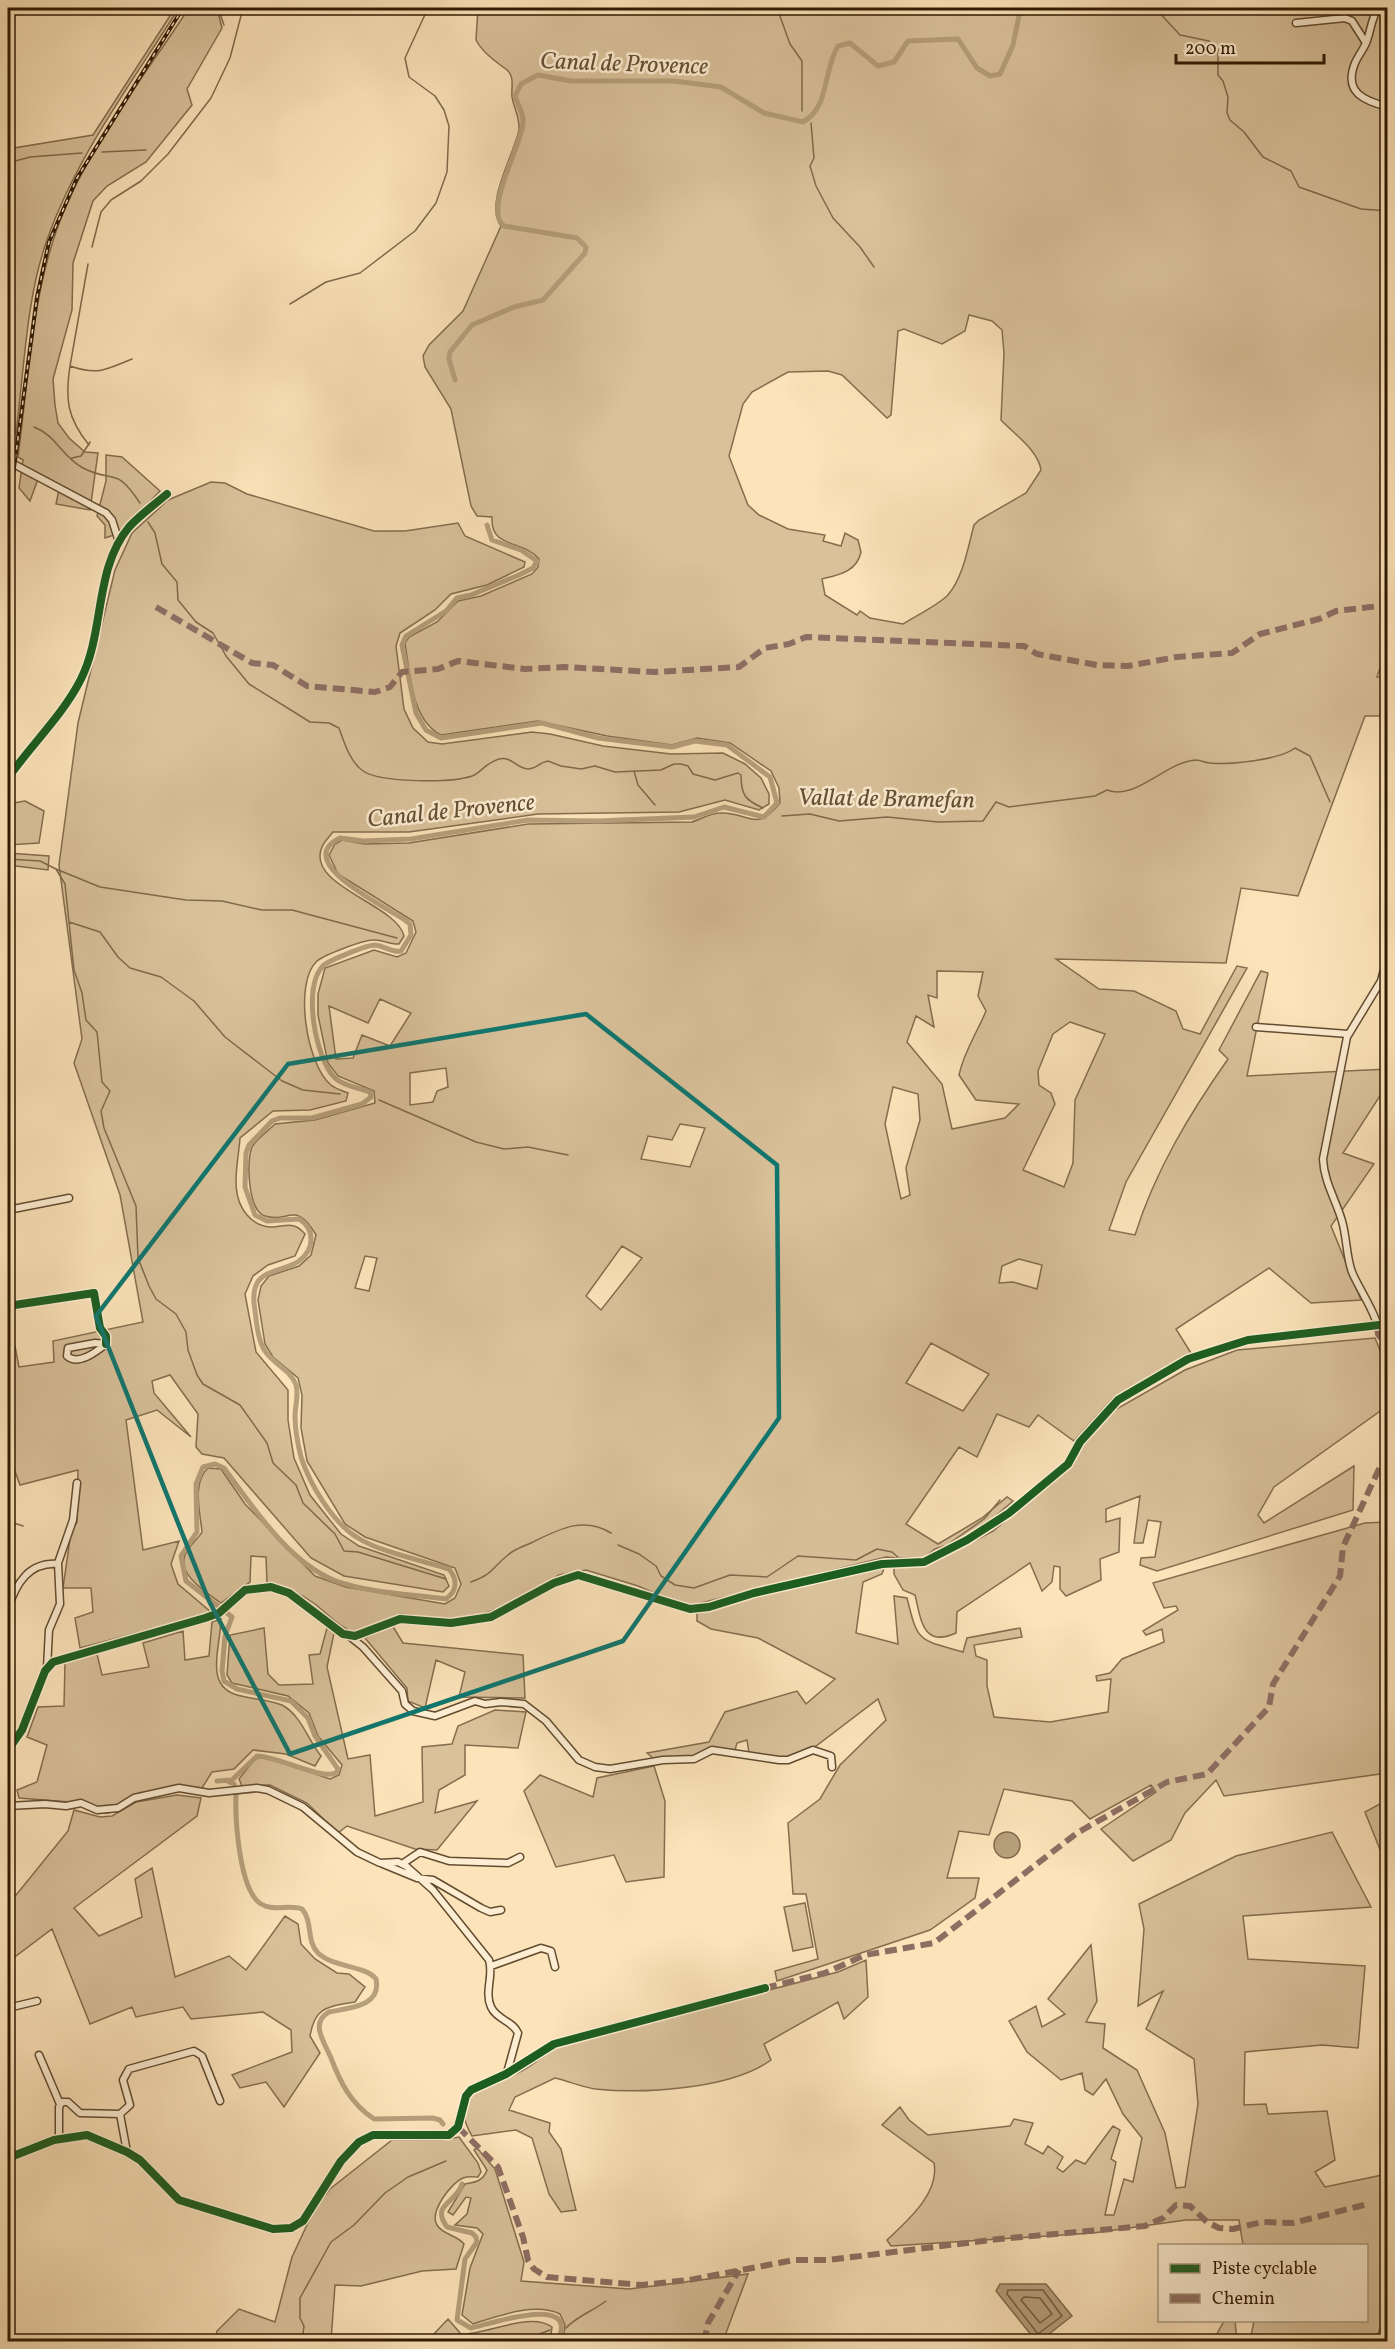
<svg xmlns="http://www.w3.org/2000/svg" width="1395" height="2349" font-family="Vollkorn,serif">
<rect width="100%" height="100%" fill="#fce3b9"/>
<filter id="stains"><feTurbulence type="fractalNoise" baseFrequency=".00333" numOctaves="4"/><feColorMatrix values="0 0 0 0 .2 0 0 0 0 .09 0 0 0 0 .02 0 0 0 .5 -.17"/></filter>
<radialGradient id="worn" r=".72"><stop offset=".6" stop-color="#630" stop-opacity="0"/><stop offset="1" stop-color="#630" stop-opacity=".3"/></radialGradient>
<!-- green -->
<path fill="#d9c19a" stroke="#846e4e" stroke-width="1.5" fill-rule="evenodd" d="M175 8H179C132 82 76 157 47 240 26 298 24 372 16 433L8 424V149L93 135Z
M189 8H217L222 28 187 89 192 105 146 162 107 186 93 201 73 263 72 310 53 379 55 405 58 423 69 438 85 452 98 453 90 510 56 504 60 485 38 479 30 501 19 488 23 460 18 457C29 375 32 284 66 206 97 136 147 72 189 8Z
M478 8H1387L1388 645 1377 677H1387V716H1365L1298 896 1241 888 1226 963 1056 959 1099 989 1134 991 1176 1011 1183 1029 1200 1034 1237 966 1247 968 1126 1182 1109 1230 1135 1235C1155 1171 1190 1113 1228 1059L1219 1050 1261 971 1268 973 1247 1076 1387 1069V1085L1343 1153 1374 1164 1331 1226 1361 1300 1311 1303 1269 1268 1176 1329 1191 1353 1113 1398 1074 1441 1038 1415 1029 1427 997 1414 977 1457 959 1447 906 1524 938 1544 982 1518 1007 1497 1013 1501 978 1531 933 1554 919 1560 886 1557 693 1605 672 1601 638 1586 586 1570 559 1575 512 1604 474 1617 439 1619 401 1614 355 1633C339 1627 329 1615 315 1604 300 1593 285 1587 267 1583L266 1557 251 1556 250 1582 221 1603C207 1593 173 1573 187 1551 191 1544 198 1539 202 1532 200 1511 192 1483 208 1468L221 1469 245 1504 315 1576 346 1587 445 1604 455 1598 461 1584 455 1568 365 1537 345 1524 307 1461 301 1428 302 1395 298 1378 273 1357 265 1344 258 1300 261 1286 269 1276 299 1266 311 1255 316 1235C295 1199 288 1224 265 1216 248 1211 246 1161 252 1147 256 1139 268 1131 275 1124L315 1120 375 1103 374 1091 338 1076 328 1063 318 1015V994L325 968 374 950 397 957 406 953 416 932 413 921 338 874 329 855 335 844 342 840 365 844 409 843 528 824 692 822C701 819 711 813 720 813 750 812 755 834 780 803L779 788 771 771 730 743 697 738 672 745 607 736 538 721 441 735C411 720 410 673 405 643L409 637 437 622 458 601 481 596 532 574 538 567 539 559C522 539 490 549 492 517L477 516 471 506 451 409 425 367 423 356 429 345 463 311 501 226C484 204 514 155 519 130 520 117 514 109 512 97 511 88 515 77 507 70 495 61 483 53 476 40ZM969 315 992 321 1002 330 1004 353 1001 420C1014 434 1038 450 1041 470L1026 493 979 520 974 525C968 547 963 579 947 596 935 607 917 615 903 624L870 618 860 611 857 615 825 595 822 579C838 575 857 572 861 552L858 540 845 533 841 546 823 541 825 535 788 529 759 515 748 505 729 456 743 404 752 392 788 372 828 371 842 375 887 418 891 415 898 331 904 329 942 344 965 331ZM937 971 983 972 978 996 986 1011C977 1033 964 1051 959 1075L976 1100 1019 1104 1005 1118 952 1129 942 1084 907 1042 916 1016 934 1027 928 995 937 998ZM380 999 411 1013 390 1046 362 1035 353 1058 336 1059 329 1006 368 1023ZM1070 1022 1105 1034 1075 1100 1073 1163 1064 1187 1023 1170 1055 1104 1051 1093 1039 1085 1038 1071 1053 1034ZM446 1068 448 1087 437 1091 433 1102 410 1105V1073ZM893 1087 918 1094 920 1120 906 1168 910 1195 901 1199 885 1124ZM680 1124 705 1128 690 1167 641 1159 648 1136 672 1140ZM622 1246 642 1258 601 1310 586 1296ZM365 1256 377 1258 369 1291 355 1288ZM1019 1259 1042 1265 1037 1289 1013 1282 999 1283 1002 1266ZM931 1343 989 1374 963 1411 906 1383Z
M106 455 122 457 160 491 120 533 105 538V525L97 516 106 481Z
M211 482 225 483 247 494 374 531H405L458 523 465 536 525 562 524 567 487 585 451 594 435 610 400 633 396 646 404 709 413 728 428 742 442 744 532 732 550 734 603 746 671 754 723 753 745 764 761 778 769 794V804L759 810 725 800 679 812 538 814 409 832H333C329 837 324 842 322 847 305 886 397 904 404 936L399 944C390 945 382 939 373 940 363 940 324 955 317 961 293 983 307 1066 331 1085 336 1089 343 1091 348 1093L346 1101 310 1110 273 1111 240 1138C238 1165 229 1194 247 1215 254 1223 261 1227 272 1227 287 1226 294 1221 305 1234L295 1256 268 1265 253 1276 245 1294 256 1352 288 1390V1420L294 1458 310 1495 341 1534 359 1546 444 1575 449 1586 443 1592 344 1576 311 1558 224 1458 202 1454 196 1447 198 1414 170 1375 152 1381 154 1393 191 1437 157 1410 126 1420 143 1550 179 1541 171 1564 178 1584 212 1613 80 1648 75 1618 93 1612 91 1588H63L71 1532 77 1522 78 1470 20 1485 8 1452V1348L15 1346 19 1367 54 1362 53 1341 143 1322 120 1195 74 1063 82 1039 59 865 78 723 115 570 132 533 168 500Z
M25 801 44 811 39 843 8 845V804Z
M8 849V853L49 856 48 870 8 865Z
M1375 1338C1387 1366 1391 1378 1383 1409L1274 1487 1258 1515 1264 1523 1354 1466 1353 1510 1157 1571 1140 1565 1141 1558 1155 1557 1161 1522 1148 1520 1143 1543H1134L1140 1496 1106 1509V1522L1120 1518 1119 1552 1100 1559 1101 1580 1066 1596 1060 1589V1567L1054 1566 1052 1582 1042 1591 1030 1563 957 1612 956 1633C923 1648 921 1620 915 1595L903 1590 894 1574V1565H927L993 1531 1072 1465 1081 1448 1113 1411 1185 1370 1237 1350Z
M1387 1522V1773L1224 1796 1216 1780 1185 1813 1171 1840 1133 1861 1101 1829 1156 1792 1151 1785 1090 1819 1072 1801 1004 1789 989 1835 959 1831 947 1878H979L975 1898 930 1930 777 1981 775 1971 818 1959 806 1894H793L788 1823 820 1799 840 1765 886 1720 878 1699 816 1746 784 1758 749 1753 747 1740 737 1743 735 1750 708 1748 694 1757 653 1758 647 1753 709 1742 725 1712 797 1691 806 1704 835 1679 758 1638 711 1629 697 1621V1613L768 1592 885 1566 882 1574 863 1582 856 1633 898 1644 894 1596 907 1598C918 1643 918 1639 963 1652L967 1638 1020 1628 1022 1637 974 1645 976 1656 987 1660V1686L994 1717 1050 1722 1108 1712 1111 1679 1097 1681 1096 1676 1110 1673 1122 1659 1164 1642 1162 1629 1146 1635 1143 1631 1178 1610 1176 1606 1164 1608 1153 1583 1365 1523Z
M221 1619C221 1647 202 1688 241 1696 254 1699 270 1700 282 1705 301 1715 308 1740 321 1756L315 1766 286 1754 253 1750 234 1769 212 1772 202 1788 181 1786 136 1794 109 1813H99L69 1802 19 1798 17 1790 37 1782 47 1745 27 1737 38 1707 64 1706 65 1662 97 1654 102 1675 149 1667 143 1643 183 1631 185 1660 209 1656 212 1622Z
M392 1625 403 1643 523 1655 525 1698 459 1697 465 1672 436 1660 425 1708 408 1701 407 1688 365 1638Z
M264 1628 268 1674 279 1685 313 1684 309 1655 320 1654 327 1628 334 1633 327 1667 348 1759 370 1755 375 1816 423 1802 422 1747 452 1744 458 1726 495 1710 526 1712 518 1748 465 1745V1775L439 1790 435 1813 477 1801 437 1850 415 1849 347 1826 338 1833 307 1803 270 1785 242 1786 239 1779 255 1759 264 1757 330 1779 339 1775 342 1765 318 1736 309 1713 288 1696 232 1683 227 1675 230 1635Z
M654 1766 665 1801 664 1877 626 1882 614 1855 556 1867 524 1791 540 1775 593 1797 597 1778Z
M177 1795 201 1798 197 1816 74 1908 99 1936 142 1917 135 1879 152 1868 175 1977 229 1956 246 1970 285 1916 298 1924 301 1944 315 1959 337 1973 349 1974 365 1987 355 2002C328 2007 315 2006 310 2036L320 2053 284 2107 266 2082 240 2088 232 2075 292 2052 291 2030 263 2012 191 2019 183 2007 136 2017 132 2007 90 2024 52 1929 8 1962V1905L68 1831 74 1810 100 1817 112 1816 136 1802Z
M1387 1800V1867L1365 1812Z
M1332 1832 1371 1907 1243 1916 1248 1959 1365 1966 1358 2048 1322 2045 1245 2052 1244 2105 1266 2104 1268 2114 1327 2111 1335 2160 1315 2172 1325 2187 1387 2174C1388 2223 1395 2298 1375 2341H1250L1254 2321 1366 2320V2246L1243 2245 1239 2220H1186L1093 2233 891 2246 887 2240C907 2221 940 2193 934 2163L882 2125 900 2107 909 2120 928 2135 1010 2126 1014 2119 1033 2123 1025 2144 1043 2154 1048 2146 1063 2157 1057 2168 1063 2172 1076 2160 1085 2164 1113 2126 1120 2130 1111 2159 1116 2162 1105 2215H1114L1124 2179 1133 2182 1142 2138 1123 2114 1106 2079 1093 2095 1085 2090 1082 2073 1061 2080 1027 2052 1009 2021 1036 2006 1042 2027 1065 2014 1048 1999 1091 1945 1097 2001 1086 2022 1105 2024 1103 2048 1137 2070 1165 2133 1176 2188 1185 2187 1198 2104 1194 2059 1146 2029 1163 1991 1138 2006 1144 1929 1139 1904 1236 1856Z
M805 1903 813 1947 793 1951 784 1907Z
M866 1960 868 1997 844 2019 838 2002 764 2044 771 2060C731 2089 645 2094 595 2089 582 2087 568 2081 555 2078L515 2097 509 2110 550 2123 549 2132 561 2149 576 2210 561 2212 549 2194 532 2138 516 2130 472 2136C443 2087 497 2086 525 2069 536 2063 546 2053 555 2046L838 1972Z
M459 2137 478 2163 481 2172 478 2177C473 2177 468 2176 463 2178 451 2183 429 2212 437 2225 443 2235 457 2235 464 2244L456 2269 422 2271 361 2286 335 2285 331 2341H216L217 2331 239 2309 275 2322 292 2257 314 2210 330 2189 392 2140H443Z
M477 2148 495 2169 524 2262 521 2281 629 2289 748 2274 723 2341H563L565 2325 560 2314C535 2302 498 2316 473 2324L462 2315 470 2268 483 2234 477 2228 455 2225 467 2214 471 2198 466 2197 453 2215 448 2212 465 2184C476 2182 483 2181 487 2170L474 2150Z
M448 2319 461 2334C486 2335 530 2311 552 2327L550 2341H420L431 2337Z
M1224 2321H1235L1237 2341H1213Z"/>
<!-- water -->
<path fill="#b69f7b" stroke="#806a4b" stroke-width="1.5" d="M994 1845a13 13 0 1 1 26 0a13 13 0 1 1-26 0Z
M1000 2284H1046L1072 2316 1040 2341H1036L996 2291Z"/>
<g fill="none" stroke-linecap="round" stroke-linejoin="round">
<!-- shore -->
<path stroke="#725c3f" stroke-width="1.5" d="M1008 2290H1043L1062 2316 1038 2334 1007 2294Z
M1040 2298 1052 2314 1040 2323 1021 2300 1024 2297Z"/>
<!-- stream -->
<path stroke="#806a4b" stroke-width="1.5" d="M218 8 224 25
M777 8 790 44 802 61V111
M1155 8 1180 35 1209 41 1218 49V75L1223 81 1228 97 1227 113 1230 120 1244 132 1263 157 1291 171 1299 187 1361 209 1388 211
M811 123 814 158 810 166 816 186 833 218 860 247 874 267
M102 152 146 150
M8 163 30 157 82 153
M8 203 12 211 8 242
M92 247 101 212 111 200 141 181 168 154 211 98 230 58 243 8
M88 264 70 366C99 376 106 369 132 359
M290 304 326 282 360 273 415 231 436 203 447 172 449 126 444 110 435 96 409 77 405 58 428 8
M8 326 14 332
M70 366C65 399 67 418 89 445
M34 427C56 435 62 457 83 468 114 484 115 465 140 503
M72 458 81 456 90 442
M148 522 155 533 162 564 177 582 178 600 196 622 213 633 226 656 249 684 310 722 329 723 339 728C344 742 350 762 363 771 381 783 452 783 472 776 482 772 485 763 499 759 512 756 516 768 528 769 536 769 540 762 548 761L561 766 581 769 595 766 615 772 661 770 674 764H681L688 766 693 774 715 780 738 773 741 775C741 795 745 800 763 808
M634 771 638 785 655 805
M782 816 810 814 839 821 887 817 938 822 983 821 996 802 1009 807 1095 796 1107 790C1136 801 1165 762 1196 760 1201 760 1205 763 1210 763 1229 765 1280 760 1295 748L1310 756 1330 802
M8 859 40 861 56 869 65 884 74 970 82 993 86 1020 97 1032 102 1082 110 1091 101 1111 104 1128 136 1206 138 1258 149 1286 156 1299 176 1314 186 1332 188 1350 197 1375 203 1384 240 1405 267 1443 273 1463 296 1485 303 1503 335 1534 344 1551 358 1552 446 1579
M56 869 100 887 186 900 222 901 262 910H292L397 938
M69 922 100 932 118 957 130 968 161 977 194 1001 225 1037 282 1081 303 1090 340 1094
M379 1100 476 1142 504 1149 528 1147 568 1155
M8 1521 23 1526
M618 1545 639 1554 656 1566 661 1576 675 1585 694 1588 730 1575 767 1577 798 1556 856 1560 877 1549 892 1552 899 1558H923L935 1549 947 1545 984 1519 1000 1500
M471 1582C495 1573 490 1569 508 1555 514 1549 525 1546 533 1542 559 1529 584 1516 611 1533
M566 2328C577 2316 593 2311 606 2301
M302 2342 304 2326 300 2318V2298L331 2242 354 2225 385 2193 408 2177 446 2161
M497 2342H505
M533 2342 539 2334 550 2330"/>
<!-- canal -->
<path stroke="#b69f7b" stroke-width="5" d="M455 380 449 359 450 352 472 325 514 307 543 300 585 253 586 247 577 238 504 226C483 210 521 147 523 123 524 113 518 106 515 96L521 84 538 75 571 81H674L721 87 764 113 803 122C830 107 823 70 838 46L850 43 878 66 894 62 908 41 958 39 977 68 990 76 1000 74 1013 45 1020 11 1025 8
M217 1781 232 1780 257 1756C277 1756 321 1780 336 1773L338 1769 315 1736 308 1718 291 1701 237 1689 224 1681 222 1671 225 1636 232 1617 186 1581 181 1556 197 1532 196 1484 203 1467 215 1464 224 1468C253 1507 289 1563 336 1581 370 1593 410 1594 446 1599 457 1591 458 1580 449 1569 424 1561 380 1552 358 1538 333 1523 310 1485 301 1457 298 1445 295 1429 295 1416 295 1406 299 1394 296 1385 291 1370 273 1364 265 1351 257 1339 256 1317 254 1303 251 1267 280 1274 299 1261 315 1249 315 1229 299 1219L267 1221 255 1215 245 1187 246 1153 249 1145 272 1121 280 1118H312L362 1104 371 1097 370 1092C360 1088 343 1086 335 1078 316 1060 301 985 324 965 330 960 367 945 375 945 385 946 392 953 401 951L411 935 410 924 405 920C388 908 290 862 340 838L363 841 411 839 528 820 598 821 694 817 724 807 764 817 777 803 770 777 727 745 695 741 672 747 598 738 542 723 441 738 426 730 416 713 402 645 406 636 446 611 457 598 471 595 519 575 533 568 537 561 521 550 492 540 487 525
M229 1782 234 1784 236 1794C235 1819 239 1890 261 1904 274 1912 289 1904 302 1909 313 1921 306 1941 318 1953 334 1968 365 1965 376 1979 382 2007 348 2008 329 2012 309 2023 325 2043 331 2058 340 2082 351 2104 374 2119L433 2118 440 2120 443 2124
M462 2184C457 2203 430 2204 447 2227L472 2233 476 2237 477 2242 465 2259 457 2320 471 2328C487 2325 583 2291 557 2342"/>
<!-- street casing -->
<g stroke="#624c30" stroke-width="9">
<path id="street" d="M1378 8C1371 19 1371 31 1366 43 1363 50 1358 56 1355 63 1343 93 1365 101 1388 107
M1296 23 1345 18 1352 21 1366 43
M8 461 106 513 112 520 119 542
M8 778C31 745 63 715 81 679 105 631 94 569 129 527 140 515 154 505 167 494
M1256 1027 1348 1034
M8 1210 69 1198
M8 1306 94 1293 100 1328 106 1336V1344
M1377 1327C1378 1317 1357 1285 1352 1272 1346 1256 1347 1238 1342 1221 1336 1200 1324 1182 1323 1159L1347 1037 1381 981 1388 955
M95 1343 106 1344C96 1352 78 1366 67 1356L68 1348Z
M8 1609C16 1583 29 1562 58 1564
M349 1636 363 1647 402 1691 405 1704 413 1711 435 1716 475 1701 485 1704 501 1702 524 1704 546 1721 579 1760 595 1767 610 1769 663 1760 694 1759 712 1750 779 1760H788L813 1750 831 1756 832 1767
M47 1668 49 1630 60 1604 58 1563 73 1520 77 1483
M8 1750 22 1730 45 1671 53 1662 205 1618 219 1613 245 1590 271 1587 289 1593 343 1634 355 1636 400 1619 451 1623 491 1617 554 1583 578 1575 690 1609 709 1607 754 1593 882 1564 924 1562 967 1540 1009 1513 1068 1464 1080 1442 1118 1400 1188 1359 1248 1340 1388 1324
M8 1806 45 1804 66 1806 81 1803 97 1810 118 1808 134 1798 179 1788 209 1793 257 1788 268 1790 303 1807 357 1852 380 1863 398 1862 406 1866 433 1890 489 1960C494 1975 484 1992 491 2007 497 2020 513 2021 518 2033L507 2073
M383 1864 417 1878 433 1880 481 1908 490 1912 501 1910
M402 1864 420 1852 449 1861 508 1863 520 1857
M491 1966 541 1948 551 1951 555 1967
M8 2008 37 2001
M39 2055 60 2104
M120 2114 127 2152
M59 2139V2107L62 2102H68L80 2113 120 2114 130 2105 123 2080 129 2069 194 2051 202 2056 220 2101
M8 2158 54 2140 87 2135 127 2152 140 2160 179 2200 273 2229 291 2228 303 2221 341 2161 359 2142 373 2135H449L458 2127 466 2096 471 2090 506 2074 554 2044 765 1988"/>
</g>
<!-- secondary casing -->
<g stroke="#2f1a03" stroke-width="11">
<path id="secondary" d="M1382 2342 1388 2329"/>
</g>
<!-- street -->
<use href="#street" stroke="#fdedd2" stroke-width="6"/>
<!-- secondary -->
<use href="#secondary" stroke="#fdedd2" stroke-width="8"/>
<!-- rail casing -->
<g stroke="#2f1a03" stroke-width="4">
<path id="rail" d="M8 512 37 297 49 242 77 178 183 8"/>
</g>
<!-- rail -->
<use href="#rail" stroke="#fdedd2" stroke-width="1.5" stroke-dasharray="4.5" stroke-linecap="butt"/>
<!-- quiet -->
<path stroke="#8d6e63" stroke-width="6" stroke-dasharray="12 6" stroke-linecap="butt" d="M156 607 252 663 273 665 307 686 375 692 390 687 402 672 438 669 458 661 525 669 564 667 654 672 739 667 765 648 789 644 806 637 1024 646 1037 654 1097 665 1128 666 1177 657 1232 653 1260 634 1319 619 1336 611 1388 605
M1377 1327 1378 1334 1388 1349
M765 1988 825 1973 865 1955 934 1943 1077 1833 1167 1782 1207 1774 1269 1707 1273 1684 1340 1576 1343 1547 1384 1458 1388 1446
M458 2127 498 2167 523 2237 528 2260 534 2269 547 2277 642 2285 689 2280 794 2260H828L999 2239 1145 2226 1163 2218 1176 2205 1190 2206 1207 2222 1219 2228 1233 2229 1262 2222 1293 2223 1368 2204
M704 2342 708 2323 739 2270"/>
<!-- cycleway casing -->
<g stroke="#fdedd2" stroke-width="11">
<path id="cycleway" d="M8 778C31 745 63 715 81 679 105 631 94 569 129 527 140 515 154 505 167 494
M8 1306 94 1293 100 1328 106 1336V1344
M8 1750 22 1730 45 1671 53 1662 205 1618 219 1613 245 1590 271 1587 289 1593 343 1634 355 1636 400 1619 451 1623 491 1617 554 1583 578 1575 690 1609 709 1607 754 1593 882 1564 924 1562 967 1540 1009 1513 1068 1464 1080 1442 1118 1400 1188 1359 1248 1340 1388 1324
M8 2158 54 2140 87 2135 127 2152 140 2160 179 2200 273 2229 291 2228 303 2221 341 2161 359 2142 373 2135H449L458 2127 466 2096 471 2090 506 2074 554 2044 765 1988"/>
</g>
<!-- cycleway -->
<use href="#cycleway" stroke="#1b5e20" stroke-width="8"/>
</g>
<!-- marked area -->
<path fill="none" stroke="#0f766e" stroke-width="4.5" stroke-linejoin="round" d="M586 1014 777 1165 779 1418 623 1641 290 1754 209 1601 96 1316 288 1064Z"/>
<g text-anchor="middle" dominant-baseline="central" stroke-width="5" stroke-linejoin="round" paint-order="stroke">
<!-- water labels -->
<g font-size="24" font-style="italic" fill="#654f33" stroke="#fdedd2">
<text transform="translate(624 65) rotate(2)">Canal de Provence</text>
<text transform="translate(886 800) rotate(1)">Vallat de Bramefan</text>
<text transform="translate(451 812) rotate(-6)">Canal de Provence</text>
</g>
</g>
<!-- margin -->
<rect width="1395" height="2349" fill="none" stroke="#fce3b9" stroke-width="30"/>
<rect x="9" y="9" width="1377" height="2331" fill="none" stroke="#2f1a03" stroke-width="3"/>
<rect x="15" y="15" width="1365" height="2319" fill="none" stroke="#2f1a03" stroke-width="1.5"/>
<!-- legend -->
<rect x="1158" y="2244" width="210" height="78" fill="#fdedd2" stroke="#ab997f" stroke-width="1.5"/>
<rect x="1170" y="2264" width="30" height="9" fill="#1b5e20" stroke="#ab997f" stroke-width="1.5"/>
<text x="1212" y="2274" font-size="18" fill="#2f1a03">Piste cyclable</text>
<rect x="1170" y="2294" width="30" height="9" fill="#8d6e63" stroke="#ab997f" stroke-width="1.5"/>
<text x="1212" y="2304" font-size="18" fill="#2f1a03">Chemin</text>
<!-- scale -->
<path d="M1176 54v9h148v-9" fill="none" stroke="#2f1a03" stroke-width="3"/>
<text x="1185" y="54" font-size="18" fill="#2f1a03" stroke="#fdedd2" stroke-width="4.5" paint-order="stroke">200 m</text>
<rect width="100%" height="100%" filter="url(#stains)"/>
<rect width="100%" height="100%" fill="url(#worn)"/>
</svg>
